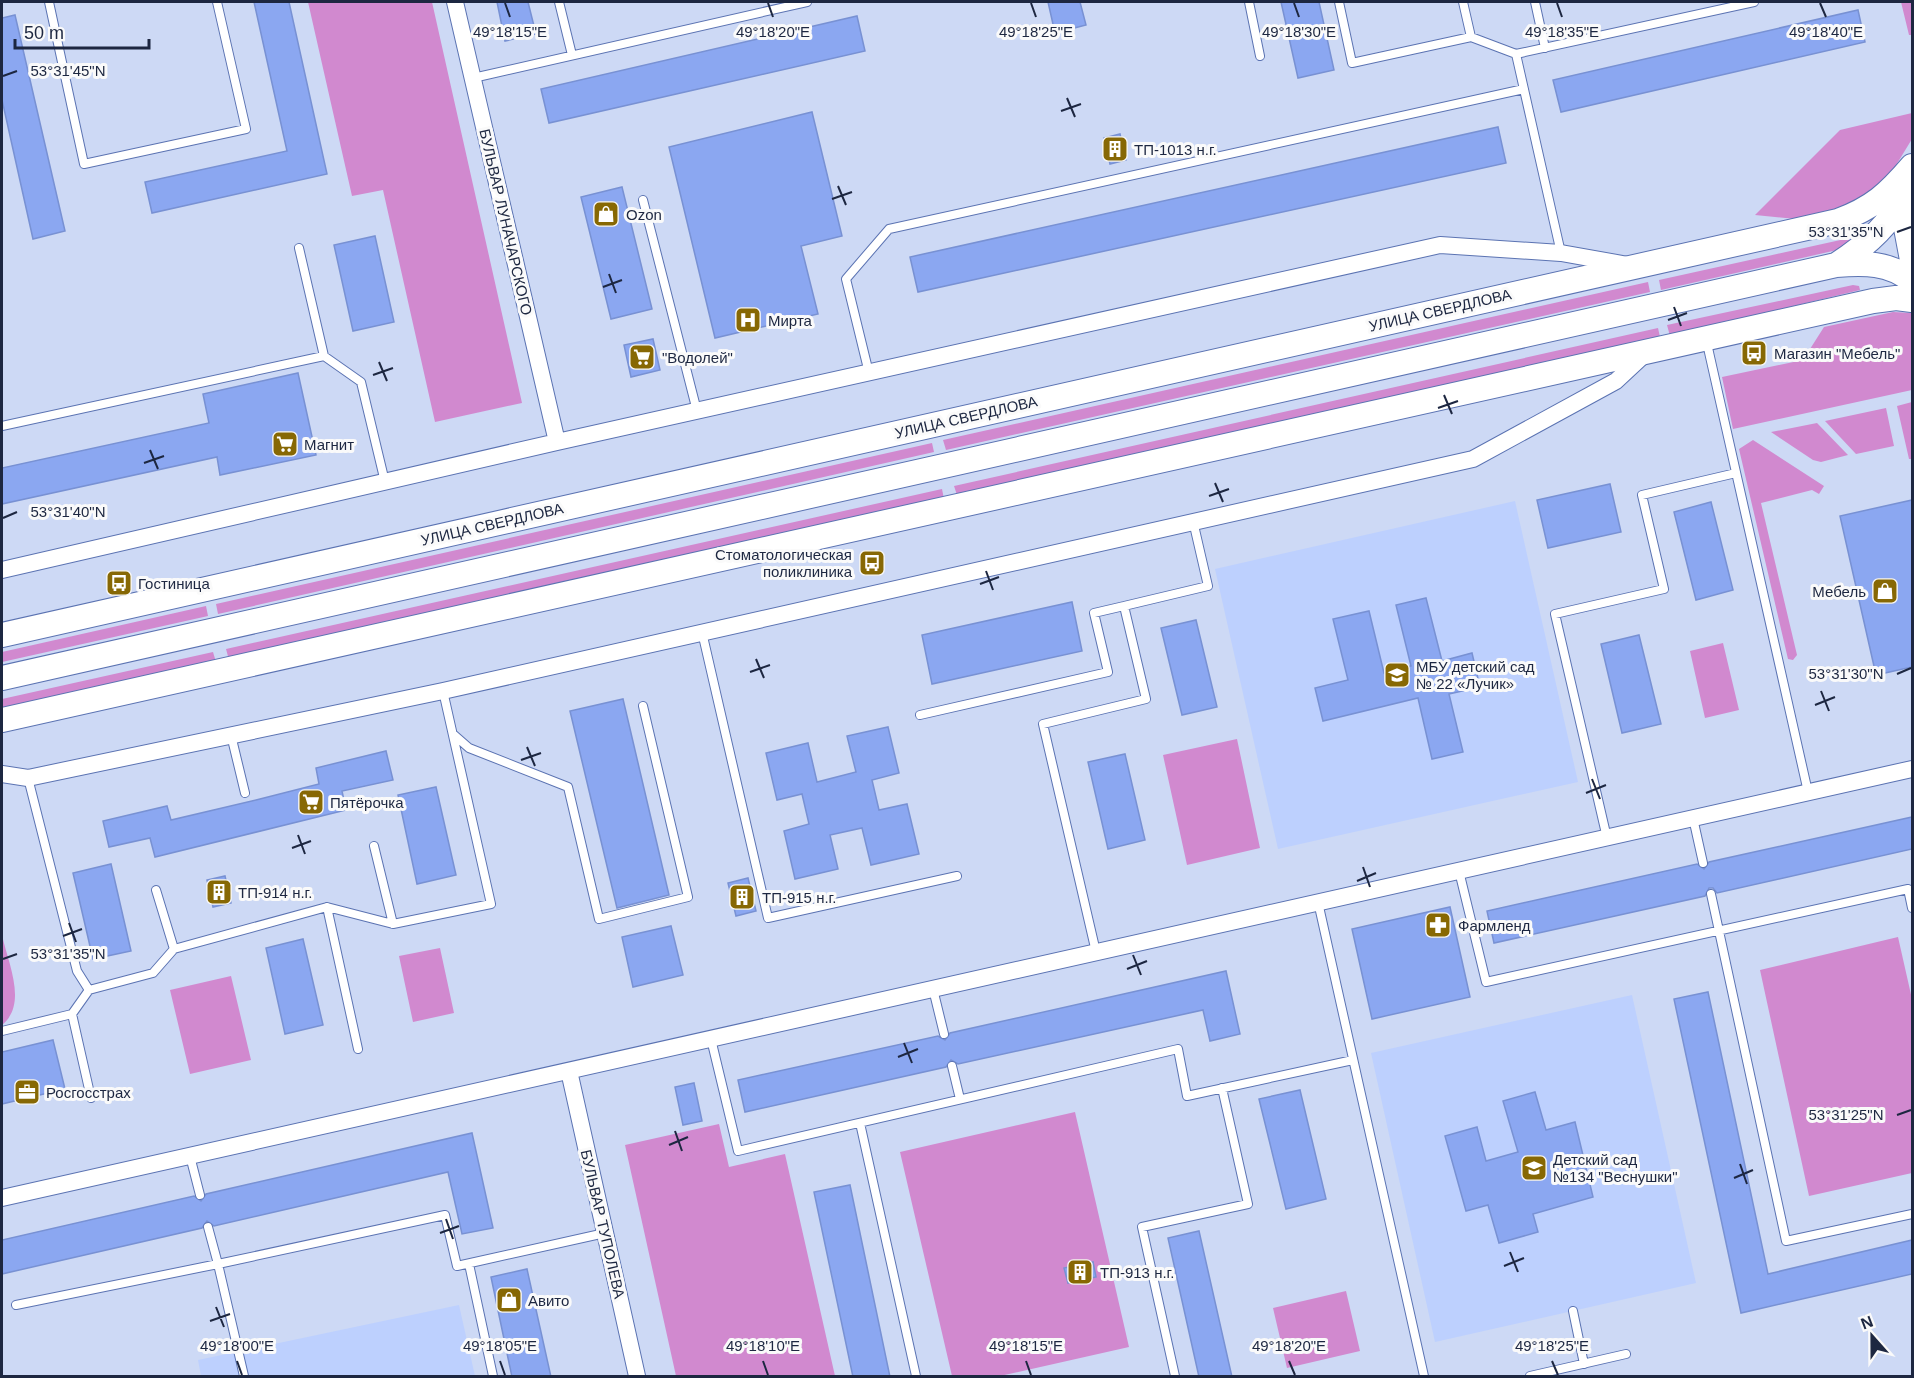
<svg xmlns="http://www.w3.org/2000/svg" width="1914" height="1378" font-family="Arial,sans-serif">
<rect width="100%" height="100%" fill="#cdd9f5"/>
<!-- built -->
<path fill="#bdd0fe" d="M1515 501 1578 782 1278 849 1215 569Z
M1632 995 1696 1283 1435 1342 1371 1053Z
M459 1305 475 1376H201L198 1360Z"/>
<!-- green -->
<path fill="#d189cf" d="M308 2H432L522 403 435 422 383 190 352 196Z
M1901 2H1912V35H1909Z
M1912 113V139L1887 180 1867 201 1806 220 1755 215 1840 130Z
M1845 239 1851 240 1846 248 1661 290 1659 280Z
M1648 282 1650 292 946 450 943 440Z
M1853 285 1859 286 1860 290 1670 336 1667 325Z
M1893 312 1912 313V390L1733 429 1722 377 1803 360 1824 327Z
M1658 328 1660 337 957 495 954 486Z
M1912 402V459H1909L1897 406Z
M1886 408 1894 446 1856 454 1825 421Z
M1817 423 1848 455 1821 462 1813 460 1771 432Z
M1753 440 1824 486 1819 494 1812 490 1761 503 1797 655 1793 660 1788 659 1739 449Z
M932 443 934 452 218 614 216 604Z
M942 489 944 499 229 660 226 649Z
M206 606 208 616 2 662V652Z
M1723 643 1739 710 1705 718 1690 651Z
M213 652 216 662 2 710V699Z
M1237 739 1260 848 1187 865 1163 755Z
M2 935C8 963 28 1004 2 1025Z
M1898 937 1912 999V1173L1809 1196 1760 970Z
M440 948 454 1013 413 1022 399 956Z
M231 976 251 1060 190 1074 170 990Z
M1075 1112 1129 1347 1000 1376H952L900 1152Z
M719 1124 729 1167 785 1154 835 1376H676L625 1145Z
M1346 1291 1360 1351 1287 1368 1273 1308Z"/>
<!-- building -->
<path fill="#8ba7f1" stroke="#7891d3" stroke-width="1.5" d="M254 2H289L327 174 152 213 145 182 287 151Z
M497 2H528L536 34 505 41Z
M1048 2H1080L1086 25 1055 33Z
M1281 2H1319L1334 70 1298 78Z
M1858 10 1865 42 1561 112 1553 80Z
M15 15 65 231 33 239 2 100V18Z
M857 16 865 51 549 123 541 89Z
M812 112 842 236 801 246 818 314 715 338 669 147Z
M1498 127 1506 163 918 292 910 257Z
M1120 134 1126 160 1110 164 1104 138Z
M622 187 652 309 611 319 581 197Z
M375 236 394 322 353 331 334 245Z
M653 339 660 370 631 377 624 345Z
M298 373 316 455 220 475 217 457 2 504V468L209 423 203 394Z
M1610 484 1621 532 1548 548 1537 500Z
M1912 500V667L1876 675 1840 516Z
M1711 502 1733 590 1696 600 1674 512Z
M1426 598 1442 661 1472 653 1480 687 1449 694 1463 752 1432 759 1418 698 1323 721 1315 688 1348 680 1333 619 1369 611 1384 673 1411 666 1396 605Z
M1072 602 1082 651 932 684 922 635Z
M1196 620 1217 707 1182 715 1161 628Z
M1639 635 1661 724 1622 733 1601 644Z
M623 699 669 895 617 908 570 711Z
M888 727 899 773 872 780 879 810 907 804 919 854 871 865 862 828 830 835 838 869 795 879 784 831 809 824 802 794 777 800 766 753 808 743 817 782 856 772 847 736Z
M386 751 393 780 342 791 346 810 155 857 150 838 109 847 103 821 167 806 171 820 260 799 319 784 316 768Z
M1125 754 1145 840 1108 849 1088 762Z
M436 787 456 875 417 884 398 795Z
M1912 817V849L1717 893 1713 888H1709L1705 896 1494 943 1487 911 1697 864 1704 869 1709 862Z
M111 864 131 951 93 959 73 873Z
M225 876 231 903 213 907 207 880Z
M748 878 756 911 736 916 728 883Z
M1450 907 1470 997 1372 1019 1352 929Z
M671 926 683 975 633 987 622 937Z
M303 939 323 1025 285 1034 266 948Z
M1226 971 1240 1034 1210 1041 1203 1010 958 1064 951 1060 946 1067 745 1112 738 1080 938 1036 945 1040 950 1033Z
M1708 992 1768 1274 1912 1240V1274L1741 1313 1674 999Z
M53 1040 65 1089 2 1104V1052Z
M694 1083 702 1121 683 1125 675 1087Z
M1300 1090 1326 1199 1286 1209 1259 1099Z
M1535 1092 1546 1130 1575 1122 1593 1197 1533 1214 1538 1232 1499 1243 1488 1205 1466 1211 1445 1136 1477 1127 1486 1161 1518 1152 1503 1101Z
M472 1133 493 1228 462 1234 448 1172 214 1226 207 1221 202 1228 2 1274V1240L194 1196 201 1201 206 1194Z
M850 1185 890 1377H853L814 1192Z
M1199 1231 1232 1377H1199L1168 1238Z
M1093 1262 1096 1277 1068 1283 1064 1268Z
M527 1269 551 1377H512L491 1277Z"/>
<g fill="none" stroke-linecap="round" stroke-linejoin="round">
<!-- service casing -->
<g stroke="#5b73b2" stroke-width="10">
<path id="service" d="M49 2 84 164 246 129 217 2
M559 2 572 55
M1249 2 1260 56
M1339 2 1352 63 1471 37
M1463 2 1471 37 1516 54 1754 2
M1535 2 1545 48
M1516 54 1561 253
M473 78 807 2
M643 200 697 411
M299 248 324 356
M1706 339 1808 792
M869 373 846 279 889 229 1524 89
M2 426 324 356 361 382 385 482
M702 632 768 918 957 876
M920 715 1108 672 1094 613 1124 606
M453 734 469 748 568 787 599 919 688 897 643 706
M231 735 245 793
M28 778 77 971 89 990 153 973 174 949
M1693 818 1703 863
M1607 838 1555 614 1664 589 1642 495 1736 473
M374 846 393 924
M1459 871 1486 982 1908 889 1912 908
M156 890 174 949 327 907 393 924 491 904 443 691
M1711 894 1786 1241 1912 1214
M1318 902 1424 1376
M327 907 358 1049
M1096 952 1043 724 1146 699 1124 606 1208 586 1193 521
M933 989 944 1034
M72 1014 91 1098
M2 1031 72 1014 89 990
M711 1039 738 1151 1178 1049 1187 1096 1353 1060
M952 1066 960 1099
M860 1123 916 1376
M190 1156 200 1195
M469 1264 493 1376
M16 1305 218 1264 208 1227
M1573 1311 1584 1364
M244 1376 218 1264 445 1215 457 1266 605 1233
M1175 1376 1142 1227 1248 1204 1222 1088
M1530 1376 1626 1354"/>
</g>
<!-- minor casing -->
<g stroke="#5b73b2" stroke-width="18">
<path id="minor" d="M455 2 557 442
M2 570 557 442 1440 245 1561 253 1628 265
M2 774 28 778 443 691 1473 459 1616 381 1645 354
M569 1071 637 1376
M2 1198 1912 769"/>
</g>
<!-- secondary casing -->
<g stroke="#5b73b2" stroke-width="26">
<path id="secondary" d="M1909 195 1906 228 1912 260
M1836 265C1869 244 1890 223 1910 189
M2 635 1838 221C1873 208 1888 194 1912 166
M2 678 1836 265C1864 263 1889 262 1912 281
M2 720 1873 301 1896 298 1912 300"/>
</g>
<!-- service -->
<use href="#service" stroke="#fff" stroke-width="8"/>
<!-- minor -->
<use href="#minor" stroke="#fff" stroke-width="16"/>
<!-- secondary -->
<use href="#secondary" stroke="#fff" stroke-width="24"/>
</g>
<!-- ticks -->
<path fill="none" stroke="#1d2741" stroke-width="2" d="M505 3 510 17M768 3 773 17M1031 3 1036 17M1294 3 1299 17M1557 3 1562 17M1820 3 1826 17M3 76 17 71M1067 98 1075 117M1061 111 1081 104M838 186 846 205M832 199 852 192M1897 232 1911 227M609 274 616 293M603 287 622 280M1674 307 1681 326M1668 320 1687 313M379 362 387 381M373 375 393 368M1444 395 1452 414M1438 408 1458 401M150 450 158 469M144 463 164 456M1215 483 1223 502M1209 496 1229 489M3 518 17 512M986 571 993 590M980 584 999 577M756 659 764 678M750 672 770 665M1897 674 1911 668M1821 691 1829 711M1815 705 1835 697M527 747 535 766M521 760 541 753M1592 779 1600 799M1586 793 1606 785M298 835 305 854M292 848 311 841M1363 867 1370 887M1357 881 1376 873M69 923 76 942M63 936 82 929M1133 955 1141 975M3 959 17 954M1127 969 1147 961M904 1043 912 1063M898 1057 918 1049M1897 1115 1911 1110M675 1131 682 1151M669 1145 688 1137M1740 1164 1747 1184M1734 1178 1753 1170M446 1219 453 1239M440 1233 459 1226M1510 1252 1518 1272M1504 1266 1524 1258M216 1307 224 1327M210 1321 230 1314M237 1361 242 1375M500 1361 505 1375M763 1361 768 1375M1026 1361 1031 1375M1289 1361 1295 1375M1552 1361 1558 1375"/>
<!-- icons -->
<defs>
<g id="building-square" transform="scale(1.35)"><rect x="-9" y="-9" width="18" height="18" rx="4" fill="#876804" stroke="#fafafa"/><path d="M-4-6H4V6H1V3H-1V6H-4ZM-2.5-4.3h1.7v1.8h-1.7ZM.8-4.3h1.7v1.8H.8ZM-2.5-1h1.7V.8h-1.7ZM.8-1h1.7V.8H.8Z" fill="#fff"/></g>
<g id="shop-square" transform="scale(1.35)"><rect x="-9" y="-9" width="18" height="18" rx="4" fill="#876804" stroke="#fafafa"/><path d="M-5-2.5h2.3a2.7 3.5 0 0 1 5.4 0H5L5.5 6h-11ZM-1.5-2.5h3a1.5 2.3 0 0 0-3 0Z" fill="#fff"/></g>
<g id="hospital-square" transform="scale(1.35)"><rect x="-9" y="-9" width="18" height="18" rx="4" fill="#876804" stroke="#fafafa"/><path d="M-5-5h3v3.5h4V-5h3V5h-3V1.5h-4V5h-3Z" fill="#fff"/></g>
<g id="bus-square" transform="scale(1.35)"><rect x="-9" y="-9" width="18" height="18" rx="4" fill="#876804" stroke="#fafafa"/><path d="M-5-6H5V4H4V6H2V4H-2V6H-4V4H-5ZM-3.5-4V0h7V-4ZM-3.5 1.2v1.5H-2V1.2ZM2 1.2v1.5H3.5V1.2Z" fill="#fff"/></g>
<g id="supermarket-square" transform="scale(1.35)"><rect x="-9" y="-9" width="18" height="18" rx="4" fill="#876804" stroke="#fafafa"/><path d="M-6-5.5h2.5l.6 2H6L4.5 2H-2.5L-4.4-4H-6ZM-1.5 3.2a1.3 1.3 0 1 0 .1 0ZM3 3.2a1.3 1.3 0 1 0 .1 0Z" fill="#fff"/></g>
<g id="school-square" transform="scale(1.35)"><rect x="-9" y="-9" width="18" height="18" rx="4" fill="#876804" stroke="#fafafa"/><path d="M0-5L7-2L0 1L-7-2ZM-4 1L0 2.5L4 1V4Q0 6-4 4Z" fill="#fff"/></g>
<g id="pharmacy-square" transform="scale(1.35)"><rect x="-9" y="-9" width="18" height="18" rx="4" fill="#876804" stroke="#fafafa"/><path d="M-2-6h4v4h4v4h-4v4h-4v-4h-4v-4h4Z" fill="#fff"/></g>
<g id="office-square" transform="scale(1.35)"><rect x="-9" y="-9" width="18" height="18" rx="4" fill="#876804" stroke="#fafafa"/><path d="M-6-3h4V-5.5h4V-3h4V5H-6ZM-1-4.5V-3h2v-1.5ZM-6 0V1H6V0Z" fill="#fff"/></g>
</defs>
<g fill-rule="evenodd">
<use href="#building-square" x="1115" y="149"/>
<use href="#shop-square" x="606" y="214"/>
<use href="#hospital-square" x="748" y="320"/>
<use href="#bus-square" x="1754" y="353"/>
<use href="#supermarket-square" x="642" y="357"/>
<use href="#supermarket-square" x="285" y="444"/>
<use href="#bus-square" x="872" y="563"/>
<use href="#bus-square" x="119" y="583"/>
<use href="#shop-square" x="1885" y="591"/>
<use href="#school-square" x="1397" y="675"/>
<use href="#supermarket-square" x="311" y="802"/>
<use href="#building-square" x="219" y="892"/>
<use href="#building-square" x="742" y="897"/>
<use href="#pharmacy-square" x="1438" y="925"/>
<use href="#office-square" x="27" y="1092"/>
<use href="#school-square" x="1534" y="1168"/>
<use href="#building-square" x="1080" y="1272"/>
<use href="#shop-square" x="509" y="1300"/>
</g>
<g text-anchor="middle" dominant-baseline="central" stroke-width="6" stroke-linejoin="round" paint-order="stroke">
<!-- poi labels -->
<g font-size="15" fill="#1d2741" stroke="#fafafa" text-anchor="start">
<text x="1134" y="149">ТП-1013 н.г.</text>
<text x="626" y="214">Ozon</text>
<text x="768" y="320">Мирта</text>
<text x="1774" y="353">Магазин "Мебель"</text>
<text x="662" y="357">"Водолей"</text>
<text x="304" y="444">Магнит</text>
<text x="852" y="554" text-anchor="end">Стоматологическая<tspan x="852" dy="17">поликлиника</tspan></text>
<text x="138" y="583">Гостиница</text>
<text x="1866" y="591" text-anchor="end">Мебель</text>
<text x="1416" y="666">МБУ детский сад<tspan x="1416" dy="17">№ 22 «Лучик»</tspan></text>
<text x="330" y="802">Пятёрочка</text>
<text x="238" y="892">ТП-914 н.г.</text>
<text x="762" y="897">ТП-915 н.г.</text>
<text x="1458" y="925">Фармленд</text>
<text x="46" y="1092">Росгосстрах</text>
<text x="1553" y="1159">Детский сад<tspan x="1553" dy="17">№134 "Веснушки"</tspan></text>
<text x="1100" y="1272">ТП-913 н.г.</text>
<text x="528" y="1300">Авито</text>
</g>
<!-- street labels -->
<g font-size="15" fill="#1d2741" stroke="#fafafa">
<text transform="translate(506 222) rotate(77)">БУЛЬВАР ЛУНАЧАРСКОГО</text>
<text transform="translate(1440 310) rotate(-13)">УЛИЦА СВЕРДЛОВА</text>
<text transform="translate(966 417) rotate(-13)">УЛИЦА СВЕРДЛОВА</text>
<text transform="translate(492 524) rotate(-13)">УЛИЦА СВЕРДЛОВА</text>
<text transform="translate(603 1224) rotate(77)">БУЛЬВАР ТУПОЛЕВА</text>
</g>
</g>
<g font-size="15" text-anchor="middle" fill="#1d2741" stroke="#fafafa" stroke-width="6" stroke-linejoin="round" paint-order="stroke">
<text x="1562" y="37">49°18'35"E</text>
<text x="510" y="37">49°18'15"E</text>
<text x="773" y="37">49°18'20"E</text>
<text x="1036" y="37">49°18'25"E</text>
<text x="1299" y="37">49°18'30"E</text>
<text x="1826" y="37">49°18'40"E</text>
<text x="68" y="76">53°31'45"N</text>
<text x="1846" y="237">53°31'35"N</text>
<text x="68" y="517">53°31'40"N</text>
<text x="1846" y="679">53°31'30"N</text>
<text x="68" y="959">53°31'35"N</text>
<text x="1846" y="1120">53°31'25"N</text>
<text x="237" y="1351">49°18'00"E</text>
<text x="500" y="1351">49°18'05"E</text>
<text x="763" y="1351">49°18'10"E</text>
<text x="1026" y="1351">49°18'15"E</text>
<text x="1289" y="1351">49°18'20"E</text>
<text x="1552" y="1351">49°18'25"E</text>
</g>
<!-- border -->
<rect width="1914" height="1378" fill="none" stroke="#1d2741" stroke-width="6"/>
<!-- north arrow -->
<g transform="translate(1872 1336) rotate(339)" stroke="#fafafa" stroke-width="4.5" paint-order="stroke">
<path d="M0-4.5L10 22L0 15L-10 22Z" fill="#1d2741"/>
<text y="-9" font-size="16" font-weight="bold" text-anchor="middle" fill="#1d2741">N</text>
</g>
<!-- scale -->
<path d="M15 39v9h134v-9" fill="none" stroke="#1d2741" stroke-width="3"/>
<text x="24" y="39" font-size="18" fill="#1d2741" stroke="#fafafa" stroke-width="4.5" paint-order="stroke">50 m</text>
</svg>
